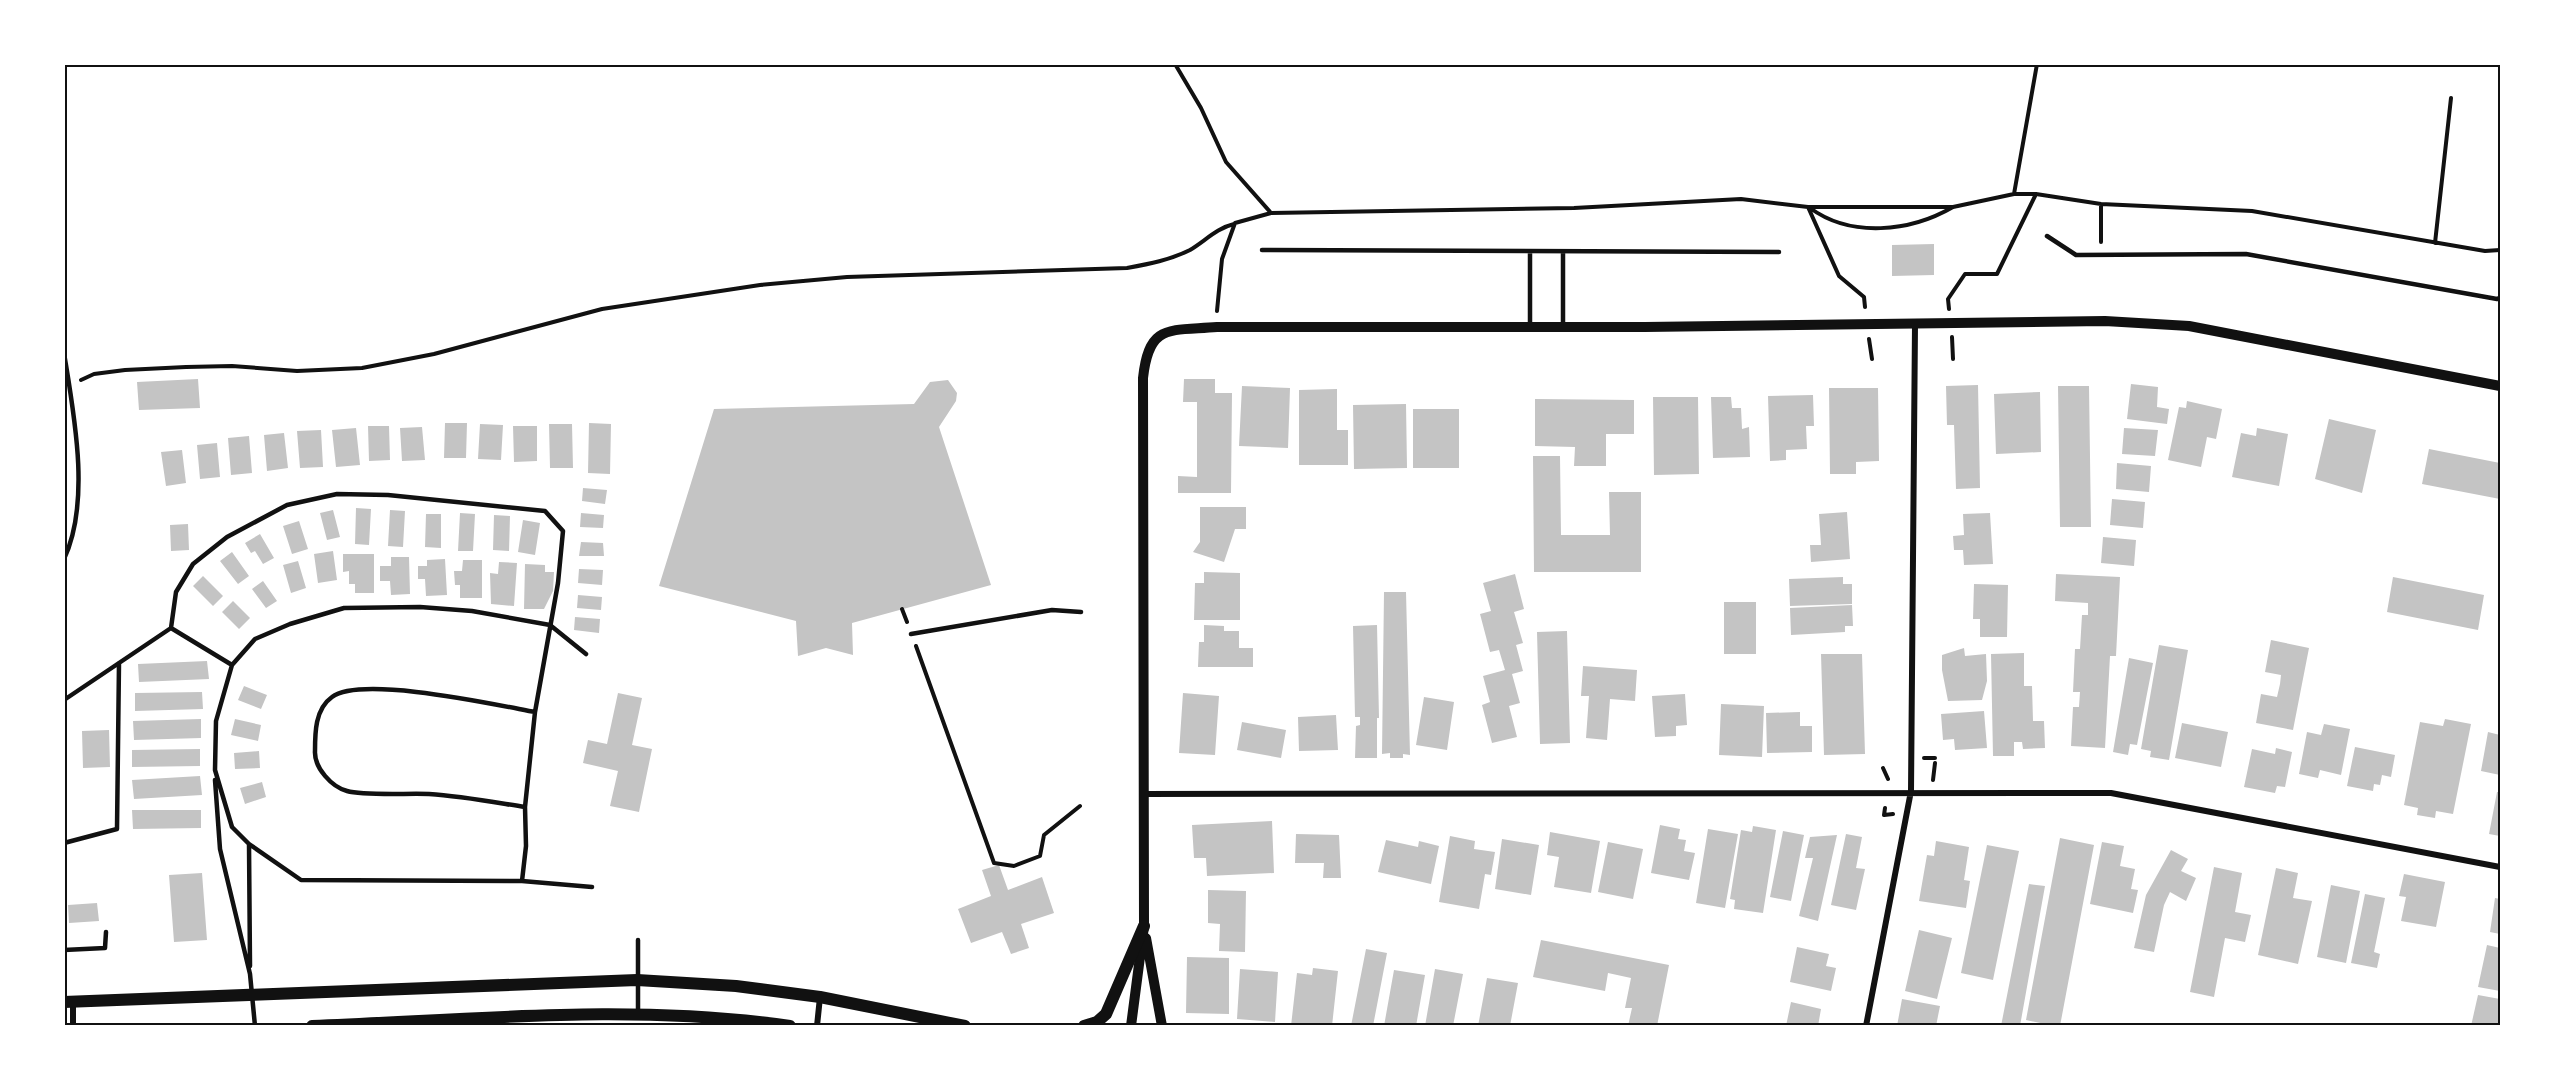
<svg xmlns="http://www.w3.org/2000/svg" width="2565" height="1090" font-family="'Fira Sans Condensed',sans-serif">
<rect width="100%" height="100%" fill="#fff"/>
<!-- building -->
<path fill="#c4c4c4" d="M1934 244V275L1892 276V245Z
M198 379 200 408 139 410 137 382Z
M1184 379H1215V393H1232L1231 493H1178V476L1197 477V402H1183Z
M948 380 957 393 956 401 939 427 991 585 852 623 853 655 826 648 798 656 796 621 659 586 714 409 914 404 930 382Z
M2131 384 2158 387 2157 407 2169 409 2167 424 2127 419Z
M1978 385 1980 488 1956 489 1954 425H1947L1946 386Z
M1242 386 1290 388 1288 448 1239 446Z
M2058 386H2089L2091 527H2060Z
M1829 388H1878L1879 461 1856 462V474H1830Z
M1337 389V430H1348V465H1299V390Z
M2040 392 2041 452 1996 454 1994 394Z
M1813 395 1814 426H1806L1807 449 1786 450V460L1770 461 1768 396Z
M1653 397H1698L1699 474 1654 475Z
M1711 397H1731L1732 408H1741L1742 429 1749 427 1750 457 1713 458Z
M1535 399 1634 400V434H1606V466H1574L1575 447 1535 446Z
M2187 401 2222 409 2216 439 2207 437 2201 467 2168 460 2179 407 2186 408Z
M1406 404 1407 468 1354 469 1353 405Z
M1413 409H1459V468H1413Z
M2329 419 2376 430 2362 493 2315 479Z
M445 423H467L466 458H444Z
M589 423 611 424 610 474 588 473Z
M480 424 503 425 501 460 478 459Z
M549 424H572L573 468H550Z
M368 426H389L390 460 369 461Z
M513 426H537V461L514 462Z
M422 427 425 460 402 461 400 428Z
M356 428 360 465 336 467 332 430Z
M2124 428 2158 430 2155 456 2122 454Z
M2257 428 2288 434 2279 486 2232 477 2241 433 2256 436Z
M321 430 323 467 300 468 297 431Z
M284 433 288 468 267 471 264 435Z
M249 436 252 473 231 475 228 438Z
M217 443 220 477 200 479 197 445Z
M2429 449 2500 463V499L2422 484Z
M182 450 186 483 166 486 161 452Z
M1533 456H1560L1561 535H1610L1609 492H1641V572H1534Z
M2117 463 2151 466 2149 492 2116 489Z
M583 488 607 490 605 504 582 501Z
M2112 499 2145 502 2143 528 2110 525Z
M1200 507H1246V529H1235L1224 562 1193 552 1200 542Z
M356 508 371 509 369 545 355 544Z
M333 510 340 537 327 540 320 513Z
M390 510 405 511 403 547 388 546Z
M1847 512 1850 559 1811 562 1810 545H1821L1819 514Z
M460 513 475 514 473 551H458Z
M581 513 604 515 603 528 580 527Z
M1990 513 1993 564 1964 565 1963 550H1954L1953 536 1964 535 1963 514Z
M426 514H441V548L425 547Z
M494 515 510 516 509 551 493 550Z
M523 520 540 523 535 555 518 552Z
M299 521 308 549 292 554 283 526Z
M188 524 189 550 171 551 170 525Z
M260 534 274 558 263 564 255 551 251 553 245 543Z
M2103 537 2136 540 2134 566 2101 563Z
M581 542 603 543 604 556H579Z
M333 551 337 580 318 583 314 554Z
M232 552 249 576 238 584 220 561Z
M343 554H374V593H355V584H349V571L343 572Z
M391 557H409L410 594 391 595 390 581H380V566H391Z
M445 559 447 595 426 596 425 579H418V566H427V560Z
M463 560H482V598H460V585H455L454 571H462Z
M298 561 306 588 291 593 283 565Z
M499 562 517 563 514 606 491 604 490 573 498 574Z
M525 564 545 565V572H554L553 591 544 609H524Z
M579 569 603 570 602 585 578 583Z
M1204 572 1240 573V620H1194L1195 583H1204Z
M1515 574 1524 609 1514 612 1523 643 1516 645 1523 671 1512 674 1520 703 1509 706 1517 737 1492 743 1482 705 1490 702 1483 676 1505 670 1499 650 1490 652 1480 614 1491 611 1483 583Z
M2056 574 2120 577 2116 656H2110L2105 748 2071 746 2073 707H2079L2080 692H2073L2075 649H2080L2082 615H2088V603L2055 601Z
M203 576 223 596 213 606 193 586Z
M1843 577V584H1852V604L1790 606 1789 579Z
M2393 577 2484 595 2478 630 2387 612Z
M263 581 277 601 266 608 252 589Z
M1974 584 2008 585 2007 637H1980V619H1973Z
M1384 592H1406L1410 755 1403 754V758H1390V753L1382 754Z
M578 595 602 597 601 610 577 608Z
M233 601 250 618 239 629 222 612Z
M1724 602H1756V654H1724Z
M1852 605 1853 626H1845V632L1791 635 1790 608Z
M575 617 600 619 599 633 574 630Z
M1204 625 1224 626V631H1239V648H1253V667H1198L1199 642H1204Z
M1377 625 1379 718H1377V758H1355L1356 726 1360 725V717H1355L1353 626Z
M1567 631 1570 743 1540 744 1537 632Z
M2271 640 2309 648 2293 730 2256 723 2261 694 2277 697 2280 684 2281 675 2265 672Z
M2159 645 2188 650 2169 760 2150 757 2151 751 2141 749Z
M1964 648 1965 656 1986 654 1987 681 1982 700 1948 701 1942 670V655Z
M2024 653V686H2032L2033 721H2044L2045 748 2023 749 2022 742H2014V756H1993L1991 654Z
M1821 654H1862L1865 754 1824 755Z
M2129 658 2153 663 2137 745 2130 744 2128 755 2113 752Z
M207 661 209 679 139 682 138 664Z
M1583 666 1637 670 1635 701 1610 699 1607 740 1586 738 1589 696H1581Z
M244 686 267 695 261 709 238 700Z
M202 692 203 709 135 711V693Z
M618 693 642 698 632 745 652 749 639 812 610 806 618 771 583 763 588 740 607 744Z
M1183 693 1219 696 1215 755 1179 753Z
M1685 694 1687 725 1676 726V736L1655 737 1652 696Z
M1424 697 1454 702 1447 750 1416 745Z
M1721 704 1764 706 1762 757 1719 755Z
M1984 711 1987 748 1955 750 1954 739 1943 740 1941 714Z
M1800 712V726H1812V752L1767 753 1766 713Z
M1336 715 1338 750 1299 751 1298 717Z
M201 719V738L134 740 133 721Z
M235 719 261 725 258 741 231 735Z
M2445 719 2471 724 2453 814 2436 811 2435 818 2417 815 2418 808 2404 805 2420 722 2443 726Z
M1242 722 1286 730 1281 758 1237 750Z
M2182 723 2228 732 2221 767 2175 758Z
M2324 724 2350 729 2341 775 2320 770 2318 778 2299 774 2307 732 2321 735Z
M109 730 110 767 83 768 82 731Z
M2488 732 2500 735V775L2481 771Z
M2355 747 2395 755 2391 777 2382 775 2380 785 2374 784 2373 791 2347 786Z
M2276 748 2292 752 2285 787 2277 786 2275 793 2244 787 2252 749 2275 754Z
M200 749V766L132 767V750Z
M259 751 260 768 235 769 234 753Z
M200 776 202 795 134 799 132 780Z
M262 782 266 797 245 804 240 788Z
M2497 792H2500V836L2489 834Z
M132 810H201V828L133 829Z
M1272 821 1274 873 1207 876 1206 858H1194L1192 825Z
M1660 825 1680 829 1678 839 1686 840 1684 851 1695 853 1689 880 1651 873Z
M1753 826 1776 830 1763 913 1734 909 1735 900 1730 899 1741 830 1752 832Z
M1708 829 1738 834 1725 908 1696 903Z
M1783 831 1804 835 1791 901 1770 897Z
M1550 832 1600 841 1591 893 1554 887 1559 857 1547 855Z
M1296 834 1339 835 1341 878H1323L1324 863H1295Z
M1846 834 1862 837 1856 868 1865 869 1856 910 1831 905Z
M1837 835 1818 921 1799 916 1813 858H1805L1810 837Z
M1450 836 1475 841 1474 849 1495 852 1491 875 1485 874 1479 909 1439 902Z
M2060 838 2094 845 2060 1026H2055L2026 1020Z
M1502 839 1539 845 1531 895 1495 889Z
M1386 840 1418 847 1419 841 1439 846 1431 884 1378 872Z
M1936 841 1969 847 1964 880 1970 881 1966 908 1919 901 1927 855 1934 856Z
M1608 842 1643 849 1633 899 1598 892Z
M2102 842 2124 846 2120 866 2135 869 2131 889 2138 890 2133 913 2090 904Z
M1987 845 2019 851 1993 980 1961 973Z
M2171 850 2188 859 2181 871 2196 878 2186 901 2170 892 2164 905 2154 952 2134 948 2146 895Z
M999 865 1008 890 1042 877 1054 913 1021 924 1029 948 1011 954 1002 932 971 943 958 909 991 896 982 870Z
M2214 867 2242 873 2235 912 2251 915 2245 942 2225 938 2214 997 2190 992Z
M2276 868 2298 873 2293 898 2312 901 2298 964 2258 955Z
M202 873 207 940 174 942 169 875Z
M2404 874 2445 882 2436 927 2401 921 2406 897 2399 896Z
M2029 884 2045 886 2020 1026H2001Z
M2331 885 2360 891 2346 963 2317 957Z
M1208 890 1246 891 1245 952 1219 951 1220 924 1208 923Z
M2365 894 2385 898 2374 952 2380 954 2377 968 2351 963Z
M2495 898 2500 899V934L2490 932Z
M97 903 99 921 69 923 68 905Z
M1919 930 1952 938 1937 999 1905 991Z
M1541 940 1669 965 1657 1026H1628L1632 1008H1625L1631 978 1608 973 1605 991 1533 977Z
M2487 945 2500 948V991L2478 987Z
M1797 947 1829 954 1826 966 1836 968 1831 991 1790 982Z
M1366 949 1387 953 1373 1026H1351Z
M1187 957 1229 958V1014L1186 1013Z
M1313 968 1338 971 1332 1026H1291L1297 973 1312 975Z
M1240 969 1278 972 1275 1022 1237 1019Z
M1435 969 1463 974 1453 1026H1425Z
M1394 970 1425 975 1416 1026H1384Z
M1487 978 1518 983 1510 1026H1478Z
M2478 995 2500 999V1026H2471Z
M1902 999 1940 1006 1936 1026H1897Z
M1791 1002 1821 1009 1818 1026H1786Z"/>
<g fill="none" stroke-linecap="round" stroke-linejoin="round">
<!-- path -->
<path stroke="#111" stroke-width="4" d="M1175 64 1201 108 1226 162 1271 213
M2014 194 2037 64
M2101 204V242
M1808 207 1839 276 1864 297 1865 307
M1810 208C1851 238 1910 232 1953 207
M2435 243 2451 98
M1949 309 1948 299 1965 274H1997L2036 194
M1217 311 1222 259 1235 223 1271 213 1574 208 1741 199 1808 207H1953L2014 194H2036L2101 204 2252 211 2485 251 2500 250
M1952 337 1953 359
M1869 339 1872 359
M81 380 94 374 125 370 186 367 232 366 297 371 362 368 434 354 602 309 760 285 847 277 1127 268C1149 264 1170 260 1190 250 1205 241 1217 228 1234 224
M902 609 907 622
M916 646 994 863 1014 866 1040 856 1044 835 1080 806
M1924 758H1935
M1883 768 1888 779
M1933 780 1935 763
M1885 808 1884 815 1893 814"/>
<!-- service -->
<path stroke="#111" stroke-width="4.5" d="M2047 236 2076 255 2246 254 2497 299 2500 298
M1262 250 1779 252
M1563 252V327
M1530 327V252
M64 353C74 414 91 502 64 559
M911 634 1052 610 1081 612
M586 654 550 625 472 611 420 607 344 608 290 624 255 639 232 665 216 721 215 770 232 827 249 844 301 880 522 881 592 887
M232 665 171 628 176 592 193 564 227 537 287 505 337 494 388 495 545 511 563 531 558 583 535 712 525 807 526 846 522 881
M64 700 171 628
M215 780 220 849 250 974 255 1026
M525 807C493 802 461 796 429 794 409 793 364 796 347 791 332 787 314 768 315 751 315 733 315 709 332 697 361 675 497 705 535 712
M64 843 117 829 119 663
M249 844 250 966
M638 940V1014
M64 950 105 948 106 932"/>
<!-- minor -->
<path stroke="#111" stroke-width="6" d="M1143 794 2111 793 2500 867
M73 1026V1002
M817 1026 820 997
M1866 1026 1911 791 1915 325"/>
<!-- tertiary -->
<path stroke="#111" stroke-width="10" d="M1146 938 1162 1026
M1131 1026 1144 926 1143 378C1149 323 1169 331 1217 327H1645L2105 321 2189 326 2500 386"/>
<!-- secondary -->
<path stroke="#111" stroke-width="12" d="M64 1002 637 980 736 986 820 997 965 1026
M312 1026C470 1020 632 1003 790 1026
M1084 1026 1097 1022 1106 1014 1144 926"/>
</g>
<!-- border -->
<rect width="2565" height="1090" fill="none" stroke="#ffffff" stroke-width="132"/>
<rect x="66" y="66" width="2433" height="958" fill="none" stroke="#111" stroke-width="2"/>
</svg>
